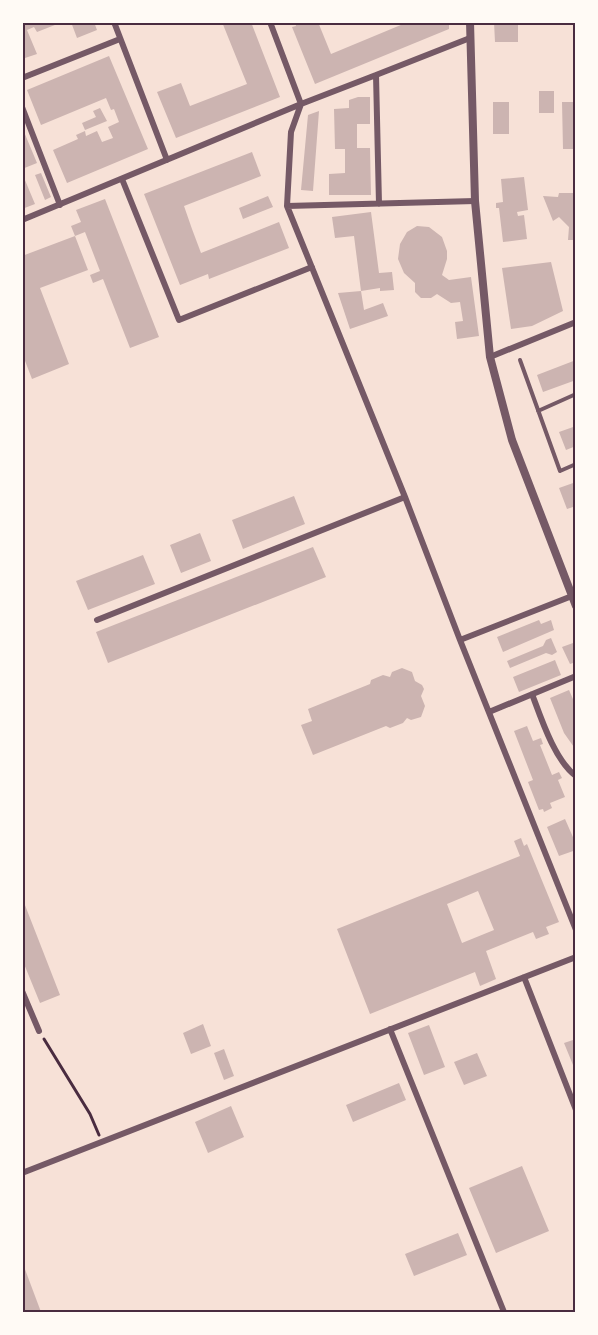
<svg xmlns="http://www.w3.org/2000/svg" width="598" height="1335" font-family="Merriweather,serif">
<rect width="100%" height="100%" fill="#f7e1d7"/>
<!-- building -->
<path fill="#ccb4b1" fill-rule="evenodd" d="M22 22H60V23L37 32 34 27 27 30 37 54 22 59Z
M71 22H94L97 30 77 38Z
M222 22H251L280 97 176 138 157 92 181 83 190 106 247 84Z
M295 22H318L331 54 408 22H449V29L315 84 292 27 296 26Z
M494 22H518V42H495Z
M109 56 148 149 67 183 53 150 78 139 76 135 85 131 86 136 97 131 102 142 113 138 108 127 119 122 114 109 111 110 106 98 41 125 27 90Z
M539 91H554V113H539Z
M358 97H370V124H357V148H370L371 195H329V174L345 173V149H335L334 109 349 108V100Z
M493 102H509V134H493Z
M562 102H576V149H563Z
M100 108 107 121 85 130 82 123 96 117 93 111Z
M319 111 313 191 301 190 308 115Z
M22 127 37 163 22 169Z
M252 152 261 176 184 206 192 229 201 253 279 222 289 248 209 279 208 274 180 285 144 194Z
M22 173 35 204 22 209Z
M41 173 51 197 45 200 35 175Z
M524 177 528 210 517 212 518 216 524 215 527 239 503 242 499 208H496V203L503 202 501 179Z
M559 193H576V240H568L569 227 559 217 553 221 543 196 558 197Z
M268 196 273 207 243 219 239 208Z
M105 199 159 337 130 348 103 279 93 283 90 275 100 271 85 232 75 236 71 226 81 222 76 210Z
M371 212 379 273 392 272 394 290 380 291V288L361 291 354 236 335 238 332 217Z
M417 226 429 227 442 237 447 251V259L442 275 449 280 471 277 479 336 457 339 455 322 463 321 460 302 451 303 437 294 431 298H421L415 292V283L404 273 398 259 400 244 407 232Z
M75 236 88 270 40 288 69 364 32 379 22 353V256Z
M551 262 563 311 532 326 511 329 502 268Z
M361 291 364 310 383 303 388 316 350 329 338 293Z
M576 360V380L543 392 537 375Z
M576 426V446L566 450 559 432Z
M576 482V506L567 509 559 488Z
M294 496 305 524 243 549 232 520Z
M200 533 211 561 181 573 170 545Z
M313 547 326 577 108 663 96 632Z
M143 555 155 584 88 610 76 581Z
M539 620 541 624 551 620 554 630 503 652 497 637Z
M551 638 557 652 552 655 546 653 510 668 507 661 543 646 546 640Z
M573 643 576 649V662L570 664 562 647Z
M555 660 561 675 519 692 513 677Z
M402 668 412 672 415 681 422 685 424 689 421 696 425 706 421 717 411 720 407 718 403 723 390 728 386 726 313 755 301 725 312 721 308 709 370 684 371 680 383 675 390 677 392 672Z
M569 690 576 706V750L564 733 550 698Z
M527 726 533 741 541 738 543 744 540 745 552 775 559 772 562 778 558 780 565 797 550 803 552 808 544 812 543 809 539 810 528 782 533 780 514 731Z
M565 819 576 844V850L559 856 547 827Z
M521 838 524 846 527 844 559 922 546 927 549 934 536 939 533 932 486 951 496 979 480 986 475 972 370 1014 337 929 520 856 514 841ZM478 891 494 930 462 943 447 904Z
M23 900 60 995 40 1003 22 959Z
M203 1024 211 1046 191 1054 183 1033Z
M429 1025 445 1067 424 1075 408 1033Z
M576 1039V1064L573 1065 564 1043Z
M224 1049 234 1076 224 1080 214 1053Z
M477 1053 487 1076 464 1085 454 1062Z
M399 1083 406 1100 353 1122 346 1105Z
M231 1106 244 1137 208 1153 195 1122Z
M522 1166 549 1231 496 1253 469 1188Z
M458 1233 467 1255 414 1276 405 1254Z
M23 1264 41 1312H26L22 1306Z"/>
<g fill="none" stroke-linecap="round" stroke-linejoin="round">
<!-- path -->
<path stroke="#4a2c40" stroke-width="3" d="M44 1039 90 1114 99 1135"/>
<!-- service -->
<path stroke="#755966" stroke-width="4" d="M520 360 560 471 576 464
M538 411 576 394"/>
<!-- minor -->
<path stroke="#755966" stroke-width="6" d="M114 22 167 160
M270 22 301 104 291 132 287 206 405 497 460 640 576 930
M22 78 120 39
M22 107 60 205
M122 179 179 320 312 267
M379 204 376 75 470 38
M287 206 475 201
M22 220 301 104 376 75
M490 357 576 322
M97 620 405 497
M460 640 572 596
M532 694C541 718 555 761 576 776
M489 712 576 676
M524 977 576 1110
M22 991 39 1031
M390 1029 504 1312
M22 1173 576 957"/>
<!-- tertiary -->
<path stroke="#755966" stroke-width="8" d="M470 22 475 201 490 357 512 440 576 606"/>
</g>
<!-- border -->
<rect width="598" height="1335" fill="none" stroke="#fffaf5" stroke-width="48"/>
<rect x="24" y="24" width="550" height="1287" fill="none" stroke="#4a2c40" stroke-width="2"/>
</svg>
